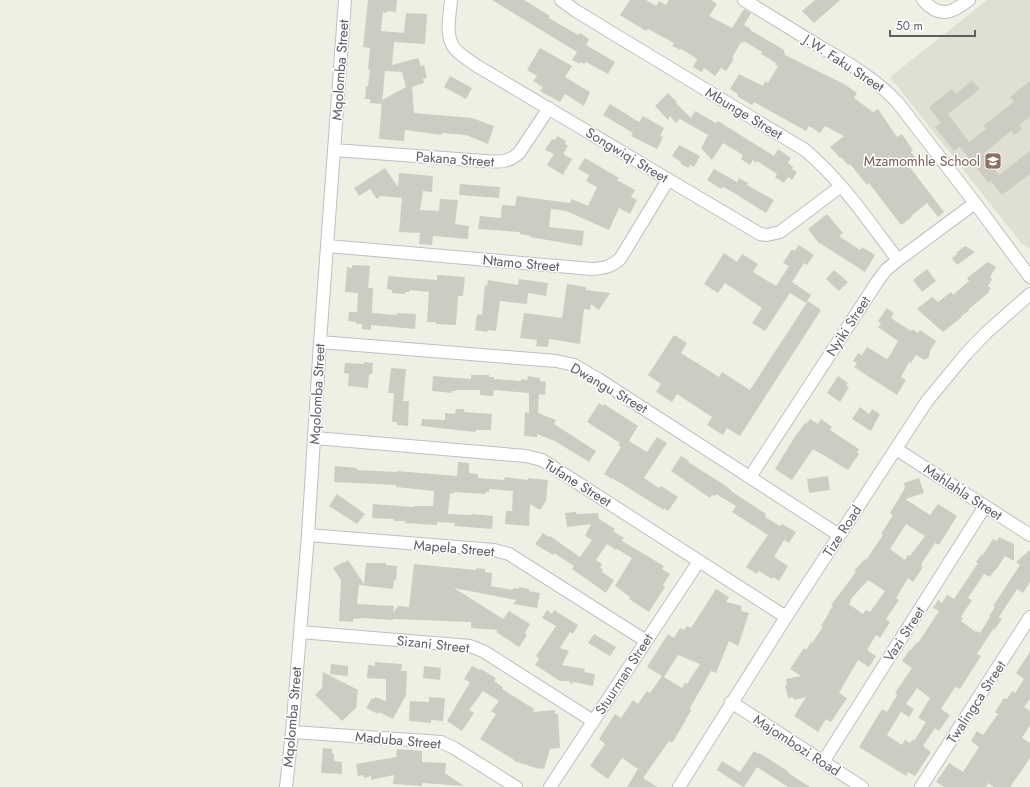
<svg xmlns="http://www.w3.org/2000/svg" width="1030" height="787" font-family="Jost,sans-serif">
<rect width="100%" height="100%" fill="#eff0e4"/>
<!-- education -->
<path fill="#e0e0d2" d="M987 0H1030V249L1022 244 890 77Z"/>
<!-- building -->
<path fill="#cdccc3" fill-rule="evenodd" d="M368 0H397L396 12 387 11V13L383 12 381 31 404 33 406 13 427 14 425 44 394 42 392 65 418 58 421 66 424 65 427 78 423 79 424 83 412 87 414 113 472 118 494 126 488 144 466 135 442 133V135L405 130 404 141 379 139 382 100 406 87 402 72 385 71 382 104 370 103V99H365L366 86H368L370 70 368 69 370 48 363 47Z
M492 0H524L550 16 549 18 578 35 580 33 589 39 586 45 615 62 608 74 586 62 584 64 581 62 580 64 572 60 577 52Z
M630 0H646L656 6 659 1 666 5 669 0H711L717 4 709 16 732 28 744 9 751 13 744 25 751 29 750 30 784 50 785 55 844 84 857 93 854 98 873 112 878 109 897 137 902 134 913 150 911 152 917 160 909 166 944 212 938 217 927 203 911 216 912 217 901 225 869 183 867 185 850 164 848 165 841 157 840 158 830 147 844 136 825 126 820 133 809 126 806 131 754 102 752 105 737 96 738 94 730 89 739 74 763 86 765 81 768 83 778 66 775 64 776 63 761 54 762 52 744 41 743 43 741 42 732 58 734 59 726 71 721 68 715 76 704 68 702 72 693 67 697 59 696 58 681 49 680 50 672 46 674 43 648 29 646 31 620 15Z
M815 0H840L814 23 802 11Z
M540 48 572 66 565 77 590 92 584 106 565 94 560 102 540 91 543 87 533 81 537 76 527 70Z
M450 76 472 88 466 99 444 87Z
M972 80 980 89 948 114 969 142 986 129 984 125 1014 102 1010 97 1030 81V117L1019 125 1022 129 1014 135 1011 131 983 154 999 175 1030 151V174L1002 195 991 181 988 183 960 147 954 151 935 127 941 123 929 107 952 89 956 94Z
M668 93 677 102 676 103 691 118 695 111 716 123 718 121 774 156 778 149 791 158 788 163 793 167 792 169 797 172 792 180 788 177 784 183 775 177 777 174 757 161 756 163 753 160 750 165 741 159 743 155 723 143 712 160 701 148 708 135 680 119 676 123 670 116 668 120 655 106Z
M610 104 639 122 643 116 664 128 660 136 663 137 657 149 631 136 633 133 603 115Z
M557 136 566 141 565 144 568 146 563 154 572 159 563 175 547 165 554 154 545 150 552 139 555 140Z
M679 145 700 156 694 167 690 165 688 168 681 164V162L672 156Z
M585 158 619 178 617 180 635 190 631 197 637 200 630 214 619 208 609 230 566 211 551 209 549 227 584 231 582 246 530 237 531 236 520 234V232L478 229 480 216 501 218 502 205 515 206 517 196 570 203 572 199 588 206 597 187 586 181 589 175 578 169Z
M385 168 398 187 399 173 433 176 432 192 423 191 420 210 439 211 440 199 458 200 455 224 469 226 468 239 433 236 432 245 419 244 420 233 399 232 402 198 380 196 377 199 370 189 359 196 354 188Z
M714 169 737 182 739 178 748 183 747 185 774 200 766 213 734 193 723 187 721 189 707 180Z
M460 184 500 187 499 198 459 195Z
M827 214 843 233 839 236 860 250 862 247 875 255 865 272 818 242 808 229Z
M799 245 814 255 807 265 804 263 792 282 811 295 806 303 790 293 765 331 752 323 762 308 725 283 718 293 704 284 724 253 737 262 742 254 758 264 753 272 776 286 789 266 783 263 792 249 794 251Z
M965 246 975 252 957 265 952 258 957 254 956 253Z
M988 262 996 267 990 277 992 279 988 286 991 288 988 293 968 310 969 311 961 316 962 317 943 332 917 309 932 297 938 302 951 292 953 295 969 281 967 278Z
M352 265 370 266 368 288H373L372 313 397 315V313L416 314 415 329 371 325V330L362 329V324H356V322L348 321 349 312H357L358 293 345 292 347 267 352 268Z
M927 269 936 281 922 292 913 280Z
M834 270 848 282 839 291 826 279Z
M437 275 465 277 463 296H458L456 325 435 324 436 322H427L429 292 410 290 409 292H405V294L392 293V290L387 289 388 276 437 280Z
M519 279 548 283 546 296 528 293 527 304 500 301 496 331 488 330 487 332 475 330 477 314 482 315 485 285 487 286 488 280 518 285Z
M567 284 586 287V290L610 293 599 310 591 304 590 310 584 309 580 344 549 339 548 347 536 346 537 340 520 338 524 313 562 318Z
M808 301 821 310 740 436 727 428 723 435 707 425 712 417 677 394 672 402 656 392 661 384 648 375 674 335 687 343 681 353 719 377 722 372 750 390Z
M887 308 894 313 891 318 911 331 912 329 918 333 920 330 936 341 930 351 929 357 925 360 916 355 911 363 909 362 901 377 906 380 897 395 854 367 857 363 853 361 858 353 862 355 867 347 887 359 892 352 898 341 878 327 881 324 878 321Z
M365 362 373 363 372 374H369L368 388 348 386 349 374 344 373 345 363 364 364Z
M391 368 406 369 403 401H409L408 426 397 425V422H392L394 393H388Z
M471 375H489V377H494V379L521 381V379L527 380 528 376 540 378V381L546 382 545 395 539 394 538 413 556 420 554 424 596 451 589 462 555 441 537 434V437L524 436 525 412 529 413V393L494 390 493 396 480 395V390H456V391H452V393L432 391 433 376 471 379Z
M838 376 848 383 846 386 849 387 840 402 827 393Z
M599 403 603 406 604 404 638 426 629 441 647 452 657 437 667 443 644 478 659 488 661 486 678 497 668 511 664 508V510L612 478V479L604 474 621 447 618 445 620 443 587 422Z
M860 407 869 414 872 409 880 414 871 431 852 419Z
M456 409H464V412L492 414 491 430H476L475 432 421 426 422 419 445 420V413L455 414Z
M810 419 818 424 821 419 832 427 830 430 859 449 857 452 859 454 848 470 813 449 792 480 775 469 794 438 805 423 806 424Z
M681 456 689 461 688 462 723 484 731 490V491L766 514 765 517 780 526 782 524 796 532 789 543 784 540 774 557 788 566 779 581 773 577 772 579 759 571 757 574 746 567 768 535 732 512 736 506 716 494 715 496 712 495 710 498 671 471Z
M458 462 469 463V473L478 474V478L504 480 505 477 528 480V478L548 480 546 501 540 510 530 504 529 526 505 524 506 511H512L513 491 489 489V492H486L485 494 454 492V494L450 493 448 514 472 515V514L493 516 492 529 454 526 455 523 437 522V525L405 523V521H394V519L372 518 373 504 414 507V506H433L434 491 396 487V485L334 482 335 466 357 468V470L397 472V471L457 476Z
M828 476 830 490 809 493 807 479Z
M919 478 924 493 905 499 930 515 938 504 957 516 939 545 935 543 922 563 921 566 923 567 913 582 908 578 896 598 899 600 886 619 890 622 880 638 876 635 867 650 876 656 869 667 858 660 839 693 847 698 831 722 826 719 818 732 794 716 806 697 794 700 793 697 788 698 785 685H787L786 679 801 676 790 669 804 648 806 650 811 642 812 643 823 627 821 626 829 613H828L833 606 831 605 856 572 854 571 865 559 866 560 883 535 881 534 893 515 890 513 905 488 904 483ZM906 524 925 536 910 556 908 555 905 560 890 549ZM868 580 885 591 870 612 866 610 863 614 849 604 851 601 850 600Z
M337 494 365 514 357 524 329 506Z
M576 512V514L598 513 599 519 615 529 613 531 624 538 622 541 664 566 662 569 670 574 663 585 665 587 649 612 629 599 630 597 615 586 632 558 617 549 616 550 607 544 596 560 602 564 600 568 603 569 602 572 614 580 606 593 572 569 574 566 554 553 553 555 535 544 543 533 549 537 550 536 580 557 592 540 585 536 591 524 567 527 565 513Z
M999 537 1014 544V561L1005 556 996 570H995L990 577 984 574 968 598 972 600 961 617 963 618 961 621 976 632 977 631 980 633 990 617 989 616 995 607 993 606 1020 565 1016 562 1030 550V582L1023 593 1017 589 999 617 1002 619 994 630 993 629 977 654 981 656 960 689 955 687 941 709 950 715 939 731 935 728 923 746 931 752 915 776 908 772 906 776 859 747 882 709 887 712 896 697 897 694 895 693 912 668 902 661 910 649 911 650 917 642 918 643 939 611 933 608 938 600 942 603 947 595 954 599 978 563 976 562 982 554 983 555 993 539 997 541ZM917 688 930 698 918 718 926 722 914 741 913 739 910 743 905 740 902 745 887 735 901 712 909 717 914 709 906 704Z
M348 560 364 584 366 563H386V565L397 566 396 581 394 580 393 589 359 585 357 604 394 606 393 613 398 606 409 607 414 564 476 570V568L485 569V572L492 573 491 586 513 590V588L519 589V587L529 589V591L540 593 537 608 513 604 516 600 454 588 503 619 509 611 530 624 525 633 527 635 519 647 496 632 498 630 471 628V622L393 619V620L362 618 353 619V622L339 621 341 580 333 568 343 562 344 563Z
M716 589 729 597 726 602 742 606 741 611 749 613 738 646 729 641 716 673 711 671 690 708 691 711 685 720H686L672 743 669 741 643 778 657 787H627L638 769 622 758 608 779 590 766 605 744 599 739 615 714 621 718 633 700 638 704 647 691 650 693 662 676 647 667 668 634 674 638 680 628 684 630 687 626 691 628ZM678 655 700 664 687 684 685 683 682 688 664 677Z
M547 610 552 614 554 610 578 625 573 634 570 632 560 648 569 651 562 665 585 669 584 672 595 674 593 686 574 682 571 684 569 681H560L535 665 539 659 536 656 556 626 542 618Z
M594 634 616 647 610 656 588 643Z
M1030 652V699L1024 707 1030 711V725L1022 738 1030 743V758L1017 777 1010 787H994L988 783 986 787H944L936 782 949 763 963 772 979 747 971 741 977 731 983 735 998 714 995 712 1004 698 1007 699 1012 691 1015 693 1024 679 1016 673Z
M375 662 402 664 401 671H407L406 695 393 719 378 712V714L366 708 372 698 374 699 375 697 386 701V679L367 678 368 665 375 666Z
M331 664 348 666V676L330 674Z
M424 666 441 668 440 680 423 678Z
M472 666 480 670 481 669 496 678 494 681 503 687 502 689 534 709 533 712 555 710V714H558L560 748 550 749 544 769 539 768V769L514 761V760L480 739 496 714 491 711 499 701 483 691 469 710 474 713 462 731 447 721 470 682 464 679Z
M323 672 358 690 356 708 342 721 315 695 322 688Z
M429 697 445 698 443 721 431 720V723L409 721 410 701 429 702Z
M323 748 332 749V754H334V761L342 762V774L321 773Z
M397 749 422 751V762L446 763 445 773 464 786 422 783V786L393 784 394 775 371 780V776L364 778 363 775 358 776 356 764 396 757Z
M754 751 758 754 759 753 769 759 789 772 788 773 810 787H788L757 767 744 787H743L717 770 722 761 740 772Z"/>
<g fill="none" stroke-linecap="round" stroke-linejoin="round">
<!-- street casing -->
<g stroke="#bebfc6" stroke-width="14">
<path id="street" d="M451 0C450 15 444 38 456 50 462 56 470 61 477 66L760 234 767 235 780 232 841 186
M561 0 576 11 805 150C842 181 869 222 898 260
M744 0C769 15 794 31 819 46 848 63 876 79 898 103L975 203 1030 277
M923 0C940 19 952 13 969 0
M334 150 485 161C500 162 507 163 519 153L549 108
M328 246 592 269C605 268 610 267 620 259L668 180
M320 342 556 361 574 365 598 379 839 535
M315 438 526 456 542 460 786 617
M896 449 1030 535
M750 477 877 282 886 270 898 260 975 203
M308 535 494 550 509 554 646 641
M300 632 470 646 483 651 593 721
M731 702 862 787
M292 732 441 742 454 748 516 787
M823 762 985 506
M286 787 292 732 308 535 320 342 345 0
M550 787 699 561
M679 787 786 617 927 401 965 355 986 333 1030 294
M921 787 1030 617"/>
</g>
<!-- street -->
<use href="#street" stroke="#fff" stroke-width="12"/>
</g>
<!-- icons -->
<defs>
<g id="school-square" transform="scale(0.9)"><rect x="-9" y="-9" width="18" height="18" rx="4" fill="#8d6e63" stroke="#fff"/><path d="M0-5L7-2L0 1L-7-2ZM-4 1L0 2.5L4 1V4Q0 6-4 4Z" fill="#fff"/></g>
</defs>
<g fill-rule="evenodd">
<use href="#school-square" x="993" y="161"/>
</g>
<g text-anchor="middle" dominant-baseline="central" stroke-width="3" stroke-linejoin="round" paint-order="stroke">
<!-- street labels -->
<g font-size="14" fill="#5c5e66" stroke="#fff">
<text transform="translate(844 63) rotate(33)">J.W. Faku Street</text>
<text transform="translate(340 70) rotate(-86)">Mqolomba Street</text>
<text transform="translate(744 113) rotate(31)">Mbunge Street</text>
<text transform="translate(627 155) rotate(31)">Songwiqi Street</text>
<text transform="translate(455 159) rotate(4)">Pakana Street</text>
<text transform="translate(521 263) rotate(5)">Ntamo Street</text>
<text transform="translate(848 326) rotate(-57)">Nyiki Street</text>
<text transform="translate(609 388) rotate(30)">Dwangu Street</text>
<text transform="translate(317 394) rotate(-87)">Mqolomba Street</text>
<text transform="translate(578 483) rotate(32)">Tufane Street</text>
<text transform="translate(963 492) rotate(33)">Mahlahla Street</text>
<text transform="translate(842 531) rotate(-57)">Tize Road</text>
<text transform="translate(454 548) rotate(5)">Mapela Street</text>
<text transform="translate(904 634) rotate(-57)">Vazi Street</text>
<text transform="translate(433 644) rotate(6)">Sizani Street</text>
<text transform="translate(624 674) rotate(-57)">Stuurman Street</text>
<text transform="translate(976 702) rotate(-57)">Twalingca Street</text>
<text transform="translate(292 717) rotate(-85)">Mqolomba Street</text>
<text transform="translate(398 740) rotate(5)">Maduba Street</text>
<text transform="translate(797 745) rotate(33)">Majombozi Road</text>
</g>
<!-- education labels -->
<g font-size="14" fill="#785e54" stroke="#fff" text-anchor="end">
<text x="980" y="161">Mzamomhle School</text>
</g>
</g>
<!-- scale -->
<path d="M890 30v6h85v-6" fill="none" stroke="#5c5e66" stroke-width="2"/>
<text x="896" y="30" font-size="12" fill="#5c5e66" stroke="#ffffff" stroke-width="3" paint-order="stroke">50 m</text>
</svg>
